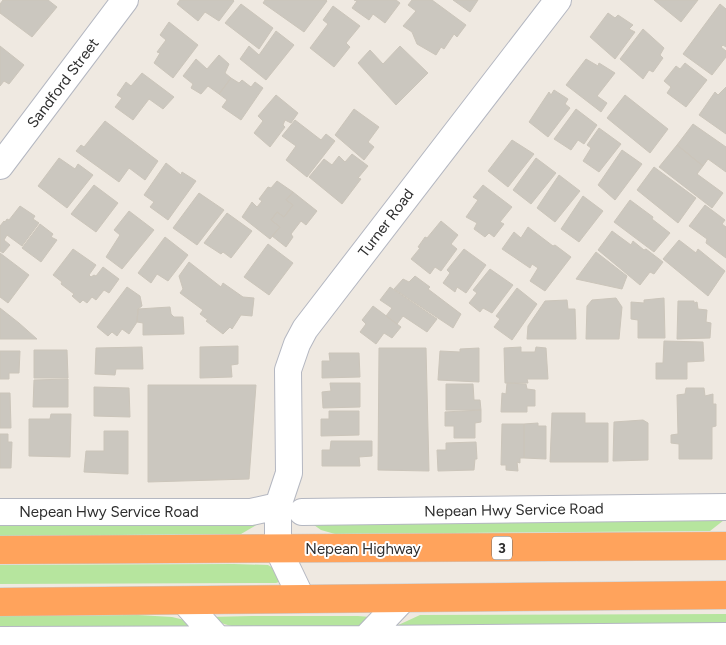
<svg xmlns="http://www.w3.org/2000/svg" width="726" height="645" font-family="Figtree,sans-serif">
<rect width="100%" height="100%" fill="#efe9e1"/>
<!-- green -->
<path fill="#b6e59e" d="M719 517 724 520 710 531 335 534 321 530 314 525Z
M0 521H263L241 534 0 536Z
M234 564 268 565 278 571 282 581 276 583 0 584V565Z
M726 614V624L381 633 420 615Z
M138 615 172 617 193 622 192 625 175 628 0 629V616Z
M252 616H358L371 617 367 624 354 627H235L224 624 210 617Z"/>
<!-- building -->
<path fill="#cbc7bf" stroke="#cbc5ba" d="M3 0H48L57 7 32 37 0 13V4Z
M180 0H233L234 1 219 21 205 12 198 21 177 4Z
M265 0H326L327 1 304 32 263 3Z
M354 0H396L400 3 385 23 373 14 369 20 352 8 357 1Z
M412 0H432L466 25 457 37 454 34 444 49 441 47 436 55 417 44 412 32 403 26 416 11 408 5Z
M453 0H478L470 12Z
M654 0H698L681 22Z
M241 4 273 28 259 49 225 23Z
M720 4 726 9V47L723 45 721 47 726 51V57L712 75 683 54Z
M333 6 360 26 346 43 350 47 334 67 310 48 328 24 323 20Z
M608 13 615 18 618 15 633 25 629 29 635 32 615 59 590 37Z
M169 22 198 45 173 78 154 63 160 53 157 52 166 40 160 35Z
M643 29 664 48 660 55 663 58 653 72 649 70 643 79 620 59Z
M276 31 294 45 266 80 240 59 249 46 259 55Z
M0 46 24 65 9 84 4 81 0 86Z
M400 46 428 73 396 105 358 63 370 50 383 64Z
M219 55 229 64 225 73 231 78 219 94 208 86 201 94 191 88 193 84 183 76 196 59 207 69Z
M586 59 598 66 599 63 615 73 597 96 607 103 601 112 566 85Z
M685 63 707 80 686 107 667 93 671 87 664 81 676 66 680 69Z
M142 73 174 97 163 109 149 99 133 120 115 107 122 98 117 95 126 82 131 86Z
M231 78 239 83 242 80 251 87 255 82 263 88 241 120 222 107 227 100 219 94Z
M726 87V134L699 115 715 92 718 95Z
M554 90 568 99 565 104 570 108 548 137 529 122 549 92 551 95Z
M276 95 298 113 291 123 285 120 283 125 285 127 270 147 254 133 263 121 258 116Z
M625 95 668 129 650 153 607 118Z
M354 109 379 127 368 142 374 147 364 160 335 135Z
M576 109 597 125 584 144 578 140 571 150 554 139Z
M295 120 321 140 326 134 335 141 307 177 286 160 296 146 282 136Z
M105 121 158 161 145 180 129 168 119 182 76 151 81 145 84 147Z
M693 124 726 147V172L708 159 703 166 677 145Z
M599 128 621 144 599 172 583 161 591 148 587 145Z
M512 140 534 154 508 187 488 171Z
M677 145 703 166 697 174 723 193 712 208 659 167Z
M622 150 642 164 615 200 598 185Z
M352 154 368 166 358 178 361 179 342 204 309 177 324 159 332 165 339 156 345 162Z
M59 158 75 169 78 164 93 175 67 208 38 186Z
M536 158 556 173 531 204 513 190Z
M166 163 181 175 182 172 196 181 168 220 150 207 154 202 144 195Z
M654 167 696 198 678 223 637 190Z
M559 175 580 191 555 222 537 208Z
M277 181 293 192 286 200 293 205 284 217 277 212 271 220 280 227 270 239 242 217 252 202 257 207 262 201 259 199 268 187 271 188Z
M94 185 118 203 96 232 71 214Z
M483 185 512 207 500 222 504 224 494 237 489 233 485 237 474 229 477 223 466 217 478 200 473 197Z
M293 192 317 211 306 225 301 221 291 234 293 237 286 247 272 236 280 227 271 220 277 212 284 217 293 205 286 200Z
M199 193 224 210 197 245 173 228Z
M583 196 603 211 579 242 561 229Z
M630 200 653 217 652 219 670 233 654 252 614 222Z
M705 205 725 220 722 224 726 227V258L706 243 707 239 689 226Z
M20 206 35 216 33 219 39 223 22 246 7 235 4 240 10 245 3 253 0 251V226L4 221 5 222 7 219 9 220Z
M129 211 154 230 122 269 106 257 120 235 114 230Z
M227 213 252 231 231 258 223 252 221 254 204 243Z
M441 221 458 235 451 244 457 249 441 271 435 267 430 274 411 259 420 248 418 247 425 237 427 238Z
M40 224 53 234 51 237 57 240 41 262 22 248Z
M528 227 553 246 555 245 571 257 545 291 530 281 538 268 532 264 530 268 502 249 514 232 521 238Z
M612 231 631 245 633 241 644 250 646 249 663 262 654 274 650 272 640 285 598 250Z
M165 237 188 255 168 281 157 274 151 283 138 273Z
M679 240 696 253 698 249 725 271 708 296 663 259Z
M268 244 293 263 269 295 244 277Z
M73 249 96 265 89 275 91 277 94 275 96 276 103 267 119 279 109 293 104 290 96 300 92 297 87 303 83 300 80 303 72 296 74 294 61 284 62 282 53 275Z
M464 249 486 265 466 293 457 287 455 292 443 283 450 273 447 270Z
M596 252 627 276 622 289 576 279Z
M0 253 29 275 8 303 0 297Z
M189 262 221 287 223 283 243 297 254 298 252 316 241 315 232 329 230 327 223 334 206 321 208 320 200 314 203 310 180 293 183 289 179 276Z
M490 269 513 285 492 313 483 308 480 312 469 303 477 293 473 290Z
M415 276 430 287 428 289 461 314 453 328 394 289 403 279 409 282Z
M127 287 140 296 142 306 138 309 137 322 129 334 122 329 117 336 112 332 108 336 97 327Z
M390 287 437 319 427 332 403 316 397 324 386 316 392 308 380 300Z
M517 288 537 304 512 340 494 327 500 319 496 316Z
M616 298 622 307 619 339H586L587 306 592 300Z
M664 298 665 338H638V320L631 319V302L644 303V300Z
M567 300 568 309H575L576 339H527L528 326 545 301Z
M678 301H694V303L697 302 698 309 707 310 706 322 711 323 710 338 677 339Z
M373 306 401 327 392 338 384 333 376 344 360 332 366 324 362 320Z
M170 307 171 314 174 317H183L184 334 143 335V323L137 322 138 309Z
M0 308 19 323 37 339H0Z
M664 341 703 342 704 361 687 362V379H656V363H663Z
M238 346V364L231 365 232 377 200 378V347Z
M142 347 143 369H116L115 375 95 374 96 348Z
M521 347V352H535L536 347 546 348 548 379H527L528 383H505L504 348Z
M379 348H426L429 471 378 470Z
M479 348V382L438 380 440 351 460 352V349Z
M34 350H67L68 378H34Z
M0 351H20L19 373H9V379H0Z
M329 353H359L360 377 322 378V361H330Z
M68 379V407H33L34 380Z
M330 383H360V407L323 408 322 392 331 391Z
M507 383 526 384 527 389 535 390V406H527V412H501L502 393 506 394Z
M446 384H473L474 400H480L481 410H446Z
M148 385H256L249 479 148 482Z
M94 387 129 388 130 417 94 416Z
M686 388H704L705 396 713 394V404H716V426L712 427V459H679V444L671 443V435L678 434 677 395 685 394Z
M0 393H10L11 428H0Z
M481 410V422L475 423V438H454V426H445V412Z
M329 411H359V435L321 436V419H329Z
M552 413H585V423H608V462H550Z
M51 414H71L70 457 29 456V419H50Z
M643 420 648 423V460L613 461 614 422Z
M538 423V426H546V459L524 458V424Z
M502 424H524V458H520V463L517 462 518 471 506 470V465H501Z
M104 431H128V474L84 472 86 451H104Z
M0 434H8V442H12L11 468H0Z
M331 441H372V456L359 457 360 466H322V450H330Z
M476 442 477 459H475L474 470 438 471 437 450H446V443Z"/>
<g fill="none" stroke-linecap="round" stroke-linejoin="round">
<!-- minor casing -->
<g stroke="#b4b7c1" stroke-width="28">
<path id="minor" d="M0 166 125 0
M0 512H251L278 506
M302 512 726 507
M302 599 278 549V506L289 473 288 370 297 344 305 329 558 0
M183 600 218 639
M365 639 404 598
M0 640 365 639 726 636"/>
</g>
<!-- highway casing -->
<g stroke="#c9c9c9" stroke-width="29">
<path id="highway" d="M0 550 726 546
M0 602 726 595"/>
</g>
<!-- minor -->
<use href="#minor" stroke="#fff" stroke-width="26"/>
<!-- highway -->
<use href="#highway" stroke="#ffa35c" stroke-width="28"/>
</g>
<g text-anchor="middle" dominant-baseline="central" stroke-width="4" stroke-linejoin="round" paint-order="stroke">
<!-- shield labels -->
<rect fill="#fff" stroke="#6d6d6d" stroke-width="1" x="492" y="536.5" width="20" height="23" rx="4"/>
<g font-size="14" font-weight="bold" fill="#2e2e2e">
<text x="502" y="548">3</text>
</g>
<!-- street labels -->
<g font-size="15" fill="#2e2e2e" stroke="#fff">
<text transform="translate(63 83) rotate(-53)">Sandford Street</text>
<text transform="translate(386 223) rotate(-53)">Turner Road</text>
<text transform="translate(514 510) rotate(-1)">Nepean Hwy Service Road</text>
<text x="109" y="512">Nepean Hwy Service Road</text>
<text x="363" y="549">Nepean Highway</text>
</g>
</g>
</svg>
